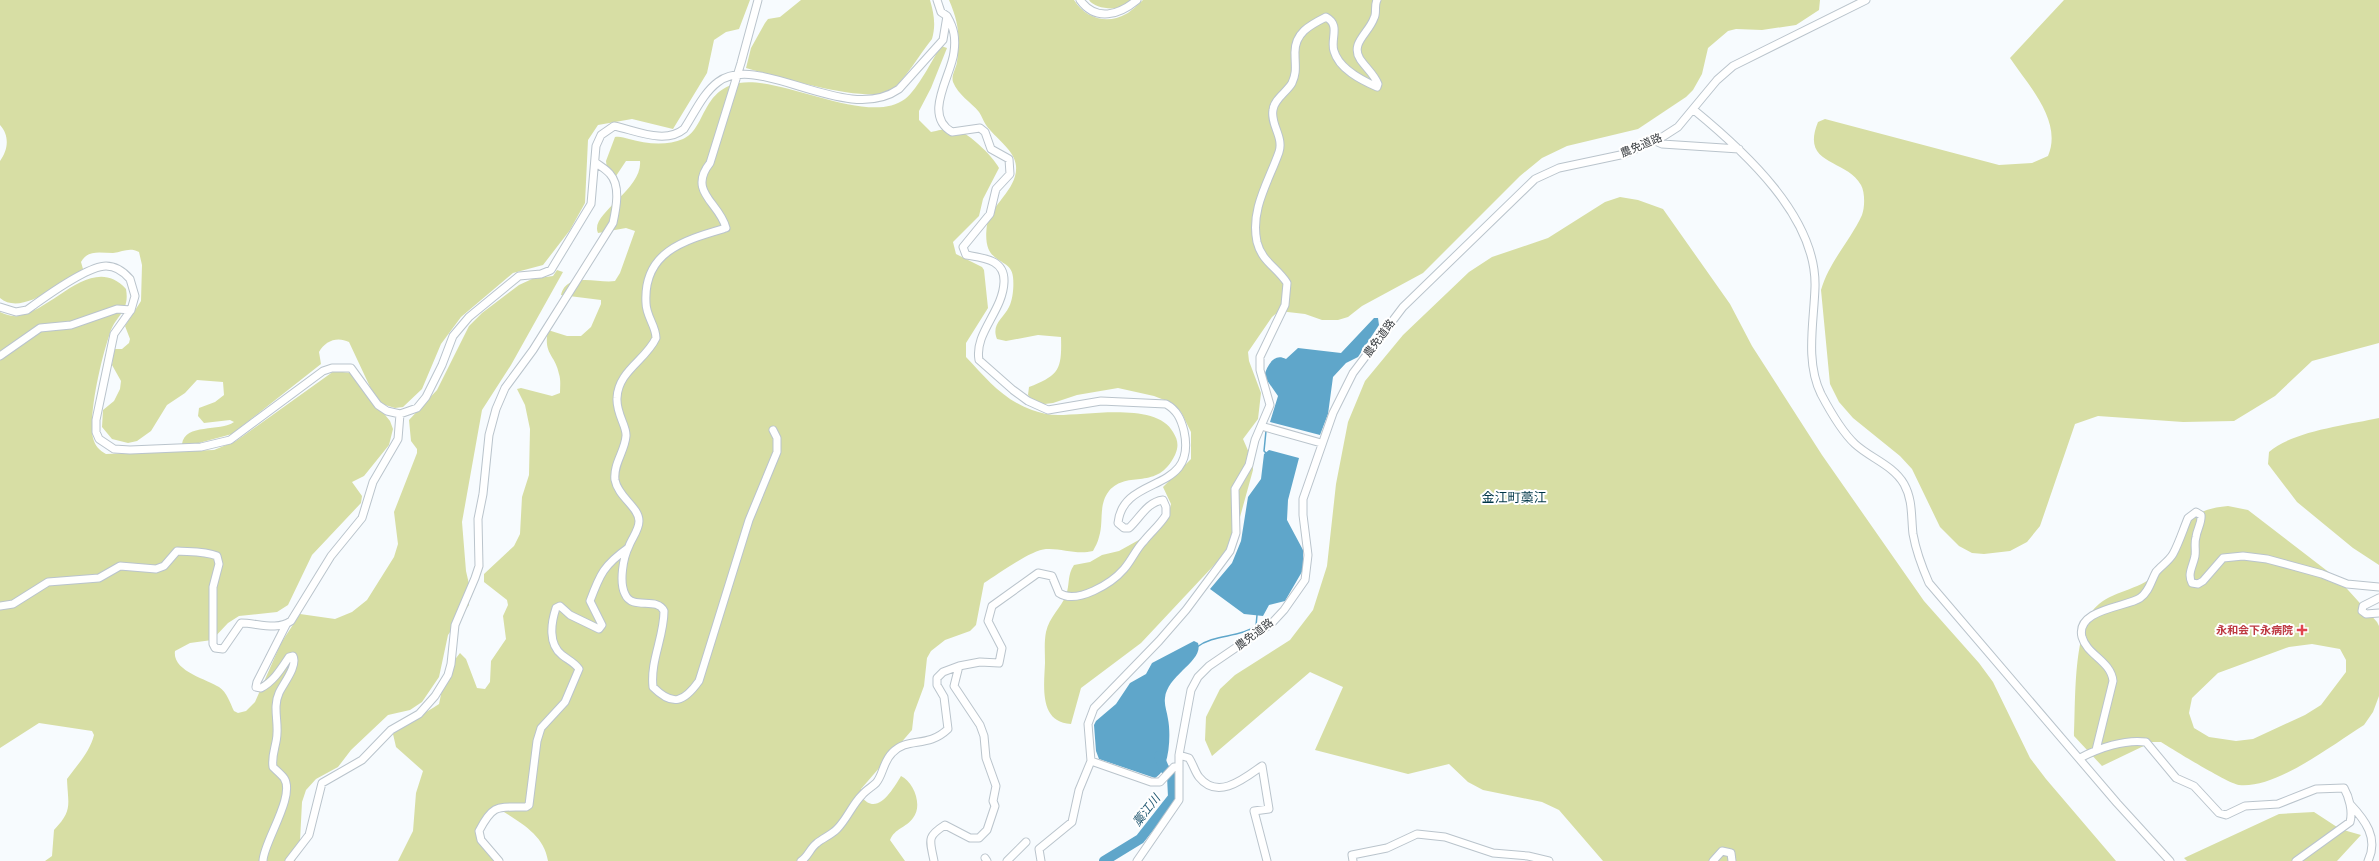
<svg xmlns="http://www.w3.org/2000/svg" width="2379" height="861" font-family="'Titillium Web','Noto Sans JP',sans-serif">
<rect width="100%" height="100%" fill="#f7fbfe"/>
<!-- green -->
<path fill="#d7dea4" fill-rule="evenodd" d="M0 0H750L739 29 726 32 714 40 707 73 673 129 632 119 598 125 588 140 585 203 570 230 543 265 513 273 461 317 441 344 422 389 403 407 395 408 382 404 371 389 349 342C337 336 325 341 319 352L321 364 232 434 195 444H182C185 423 220 432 234 422L230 420 204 423 198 416 199 408 215 402 224 395 223 382 197 380 185 393 167 405 151 431 137 441 128 443 112 439 102 427 103 410 114 401 120 389 121 381 112 365 114 349H122L129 343 130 339 125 326 141 301 142 265 139 252C129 247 123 252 113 253 101 253 88 249 81 262L83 269C63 281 22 317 0 298V161C8 150 10 136 0 125Z
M801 0H930C934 14 936 25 932 39 920 54 906 78 892 90 873 106 771 75 746 68L751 48 765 23 768 19 780 17Z
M949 0H1074C1085 18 1107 25 1126 14 1132 11 1138 4 1143 0H1820L1819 10 1796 25 1762 30 1736 29 1728 31 1708 48 1702 74 1693 90 1686 97 1638 129 1567 146 1542 158 1520 176 1423 273 1362 306 1348 317 1338 320H1322L1305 314 1279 311 1272 317 1248 352 1249 361 1261 393 1258 419 1243 439 1253 462V470L1232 546 1141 643 1081 688 1071 724C1039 722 1044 687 1045 663 1045 653 1044 642 1046 632 1049 617 1061 608 1066 595 1070 585 1067 575 1074 565L1090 562 1102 555 1119 551 1146 536 1169 512 1171 504 1163 487 1191 459V432L1181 412 1172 403 1154 396 1118 388 1077 395 1053 403 1036 405 1028 395 1029 387C1059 375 1062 370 1061 337L1038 335 1006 341 997 339C991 324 1003 319 1009 307 1013 299 1014 286 1013 277 1011 255 981 268 987 225 991 204 1018 189 1016 166 1015 150 995 138 986 125 983 121 982 116 979 112 971 102 958 95 953 82 951 75 956 69 957 62 960 37 959 23 949 0Z
M1089 0H1131C1128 2 1126 5 1123 6 1114 11 1094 8 1089 0Z
M2064 0H2379V343L2312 361 2275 396 2234 421 2183 422 2098 416 2075 424 2040 526 2027 542 2010 551 1984 554 1972 553 1959 546 1940 527 1912 469 1900 456 1853 418 1839 402 1830 384 1821 290C1829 262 1850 241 1862 215 1865 207 1865 192 1861 185 1846 158 1800 166 1818 122L1825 119 1999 165 2032 163 2048 156C2063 121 2028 85 2010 58Z
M941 46 947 48 931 88 919 111V120L931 132C937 131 946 128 952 128 966 130 993 156 999 168L983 199 979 216 953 242 956 254 982 267 984 270 988 308 966 343V357C987 379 1002 399 1032 410 1040 413 1050 415 1058 415 1088 415 1157 402 1173 432 1178 440 1179 446 1175 455 1157 492 1128 469 1109 491 1098 505 1104 522 1099 537 1098 542 1095 547 1093 551 1076 555 1062 548 1046 549 1031 550 998 574 984 583L976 625 970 631 945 640 931 651 927 658 924 686 914 713 912 730 861 789V796C877 818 893 789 901 776 914 782 923 806 913 818 906 828 895 828 890 840L905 861H548C544 834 519 822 498 808L478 829 496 861H398L413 831 416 793 423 771 396 747 393 734C406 720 424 715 439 704L446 671 460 653 466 659 477 688 485 689 490 682 491 661 506 639 503 616 508 605 507 600 484 582V574L514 546 520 534 522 497 529 475 530 429 525 405 517 389 521 388 552 396 560 393C560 387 561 380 559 374 555 354 543 355 548 330L567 336H581L591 327 601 304V300L561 295C567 271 599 284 615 281L620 273 635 231 626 228 598 233C589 214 643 190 640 161H626L616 176 608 179 606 161 615 137C620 136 624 138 629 139 646 144 667 146 683 139 706 129 701 90 739 83 781 75 868 127 905 99 918 89 932 60 941 46Z
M1620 197 1638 200 1663 209 1730 304 1752 346 1822 455 1924 601 1979 663 1993 682 2030 758 2046 779 2116 861H1603L1559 810 1542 802 1483 790 1468 782 1449 764 1408 774 1315 750 1343 687 1310 672 1212 756 1205 740 1206 717 1220 689 1235 675 1290 640 1313 610 1327 566 1336 484 1348 422 1365 381 1403 335 1469 272 1492 257 1548 238 1605 202Z
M557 270 563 272 511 365 482 410 462 522 466 571 469 584V605L448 635 439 677 422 702 410 710 388 715 351 750 338 767 316 779 306 790 302 802 300 841 295 861H45L52 856 54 830C73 810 68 805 67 779 77 765 90 752 94 735L92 731 39 723 0 748V312C5 314 11 317 18 316 53 311 92 252 126 289 130 312 116 315 110 333 102 356 88 414 93 438 95 446 99 450 106 454L214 450 236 441 334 371 351 373 390 421 393 429 389 445 364 476 352 482 362 496 361 503 312 555 288 605 277 612 239 616 228 623 212 640 190 643 175 651C172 671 207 679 219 687 227 692 230 703 234 711L238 713 246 711 255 702 281 643 300 614 335 619 352 612 367 600 394 557 398 544 394 512 417 453V449L411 441 409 420 437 390 469 326 482 313 519 285 532 279 553 276Z
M2379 418V565L2353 548 2297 502 2268 464 2269 452C2293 431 2347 425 2379 418Z
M2228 506 2248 510 2339 580 2377 622 2379 626V696L2373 712 2364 725C2332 745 2276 789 2239 785 2229 784 2172 749 2161 742H2152L2102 766 2074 736C2076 704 2072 625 2099 604 2116 590 2143 589 2158 572 2186 540 2173 511 2228 506ZM2312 644 2340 649 2346 660V672L2321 705 2305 715 2253 739 2236 741 2209 737 2194 728 2189 713 2192 698 2218 673 2289 647Z
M2314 812 2340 829 2361 835 2337 861H2187L2184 858 2279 814Z"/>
<!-- water -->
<path fill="#5fa6ca" d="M1374 318H1378L1379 325 1358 357 1346 363 1333 377 1328 414 1320 435 1270 422 1278 396 1264 376C1267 367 1273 352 1286 359L1298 348 1341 353Z
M1269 450 1299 458 1288 500 1287 520 1303 550V570L1285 601 1269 605 1263 616 1244 614 1210 589 1232 563 1241 541 1248 497 1261 479 1264 454Z
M1194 641 1198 643C1204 661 1167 675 1165 698 1164 705 1167 711 1168 719 1171 734 1170 770 1155 778L1099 759 1096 751 1094 725 1096 721 1116 704 1130 683 1146 674 1152 663Z"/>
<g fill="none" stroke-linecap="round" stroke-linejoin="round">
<!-- stream -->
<path stroke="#5fa6ca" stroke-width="1.5" d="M1266 431 1264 451 1267 454
M1197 647C1214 634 1239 638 1256 626L1257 615"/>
<!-- river -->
<path stroke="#5fa6ca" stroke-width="10" d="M1104 861 1140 839 1173 797 1172 776 1164 768 1159 756"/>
<!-- minor casing -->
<g stroke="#bac4cc" stroke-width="9">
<path id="minor" d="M758 0 741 63 710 163C687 192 720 203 726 228 685 240 643 251 646 303 646 316 656 326 656 338 646 360 618 371 617 398 616 414 627 426 626 436 625 451 613 464 615 480 618 497 639 507 639 521 639 530 632 538 629 546 623 558 619 582 625 594 632 611 657 596 664 611 664 637 650 661 653 687 673 707 684 702 699 681L749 520 777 452V438L773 430
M1080 0C1096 22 1119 15 1137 0
M1694 110C1744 151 1817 217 1815 287 1814 322 1805 361 1821 394 1830 411 1841 431 1855 444 1870 458 1893 465 1904 484 1913 500 1911 517 1913 534 1916 551 1922 567 1929 583L2117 803 2170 861
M1653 140 1662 144 1739 149
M0 307 16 312 27 310C42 299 88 266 106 266 115 266 124 272 130 279L135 296 131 310 114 334 96 420V432L99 439 114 449 130 450 201 447 230 440 323 371 332 368H351L378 405 387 411 400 414 417 408 426 397 442 365 453 336 469 317 519 276 541 274 551 270 591 204 596 146 601 135 614 126C635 130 665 145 684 129 694 114 703 93 718 82 759 51 846 126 899 89L943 40 947 16 941 12 937 0
M0 356 40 328 71 325 117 309 131 310
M1261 426 1321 443
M2379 598 2363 606 2362 611 2366 614 2379 613
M0 606 13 604 48 582 99 578 120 566 156 569 164 566 177 551C190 552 205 551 217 556L219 564 213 587V644L215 648 223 649 241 623C257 623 277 631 291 621L331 556 362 518 373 482 398 439 400 414
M2096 750 2113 681C2111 661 2087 655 2082 637 2075 609 2127 607 2140 598 2149 592 2151 581 2156 572 2161 566 2169 561 2173 554 2179 543 2183 530 2188 518L2196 512 2201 515C2202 523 2197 529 2196 537 2194 543 2196 550 2195 556 2193 566 2187 574 2192 583L2198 584 2203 581 2223 558 2243 556 2267 559 2322 574 2347 584 2379 587
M1179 755 1189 758C1193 764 1195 772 1199 777 1218 801 1245 778 1262 766L1269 809 1254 811 1267 861
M2080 758C2099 748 2125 739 2146 742L2176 778 2194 786 2219 813 2226 815 2245 806 2278 804 2316 789 2344 788C2349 797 2353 811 2350 822L2296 861
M1091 761 1151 782H1160L1174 767H1178
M2350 804C2365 820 2379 838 2368 861
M985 858 987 861
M263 861C263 843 296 796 284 778 281 774 276 770 273 767 271 754 277 745 277 733 278 720 273 706 279 693 283 684 298 666 293 656L289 657C281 669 274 681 261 688L256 687 257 682 286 625
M289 861 309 835 322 783 362 760 391 730 419 714 435 696 448 675 451 664 455 625 475 578 479 566 478 519 483 494 489 435 496 409 505 388 533 350 613 223C616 209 621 186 610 174 606 169 600 166 595 162
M499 861 481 840 479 831C493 804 497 807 526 807L529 805 537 741 541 728 565 702 579 669C574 662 568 660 562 655 548 644 551 623 556 608L560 606 570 615 599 629 602 625 590 601C600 574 604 565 628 548
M801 861C808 857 810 848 817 843 823 838 831 835 837 829 847 819 852 805 862 795 866 790 872 787 876 783 883 775 883 762 892 753 908 736 927 749 948 729L944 697 937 685V678L943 672 959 666 980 662 999 663 1002 648 988 621 992 606 1038 573 1052 576 1059 593C1077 605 1112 583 1124 569 1132 560 1136 549 1144 541 1151 532 1160 525 1166 515V507L1163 500C1147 502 1140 518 1129 528H1124L1118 523C1123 473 1198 495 1184 431 1181 419 1177 410 1166 404L1101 401 1048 410 1028 401 1013 390 979 360C974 333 1003 311 1004 282 1005 259 983 258 966 255L963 247 990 214 996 189 1010 174 1009 159 991 149 985 132 980 128 952 132C922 115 952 75 954 52 956 38 954 28 947 16
M934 861C930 840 926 837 945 825L970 838H979L987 830 995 806 993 801 996 786 986 758 984 736 980 725 954 686 959 666
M1007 861 1026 842
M1041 861 1039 849 1072 822 1079 790 1091 761 1088 724 1094 708 1159 641 1186 610 1230 551 1236 533 1235 489 1249 465 1255 440 1270 405 1260 370V357L1285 305 1287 283C1277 267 1262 262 1257 242 1250 209 1269 181 1279 152 1284 137 1270 124 1273 110 1274 99 1287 92 1292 83 1297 72 1295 66 1295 54 1294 33 1310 25 1326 17 1341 25 1330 39 1334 51 1339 69 1361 80 1377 87L1378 84C1374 74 1366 68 1360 59 1350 43 1369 33 1374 18 1377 13 1374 6 1377 0
M1137 861 1179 800V755L1191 690 1198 677 1209 666 1272 623 1284 610 1305 580 1308 555 1303 515V499L1333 413 1353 373 1403 307 1535 179 1559 168 1625 154 1664 136 1678 127 1717 80 1733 66 1866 0
M1353 861 1352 855 1387 848 1417 834 1445 837 1493 853 1528 856 1549 861
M1713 861 1722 851 1731 853 1732 861"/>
</g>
<!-- minor -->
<use href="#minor" stroke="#fff" stroke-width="7"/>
</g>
<!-- markers -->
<path fill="#e0444e" stroke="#fff" stroke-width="1.5" d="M2300 624h4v4h4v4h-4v4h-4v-4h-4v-4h4z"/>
<g text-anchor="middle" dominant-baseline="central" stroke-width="4" stroke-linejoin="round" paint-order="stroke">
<!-- street labels -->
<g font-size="11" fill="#393d40" stroke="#fff">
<text transform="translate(1641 145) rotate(-23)">農免道路</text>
<text transform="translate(1379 338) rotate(-53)">農免道路</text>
<text transform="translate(1254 634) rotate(-37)">農免道路</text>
</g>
<!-- health labels -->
<g font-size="11" font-weight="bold" fill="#be3a42" stroke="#fff" text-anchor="end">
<text x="2293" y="630">永和会下永病院</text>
</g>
<!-- water labels -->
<g font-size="12" font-style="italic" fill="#1f5670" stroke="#fff">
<text transform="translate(1146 810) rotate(-52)">藁江川</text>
</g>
<!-- quarter labels -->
<g font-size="13" fill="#003748" stroke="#fff">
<text x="1514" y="497">金江町藁江</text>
</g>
</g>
</svg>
